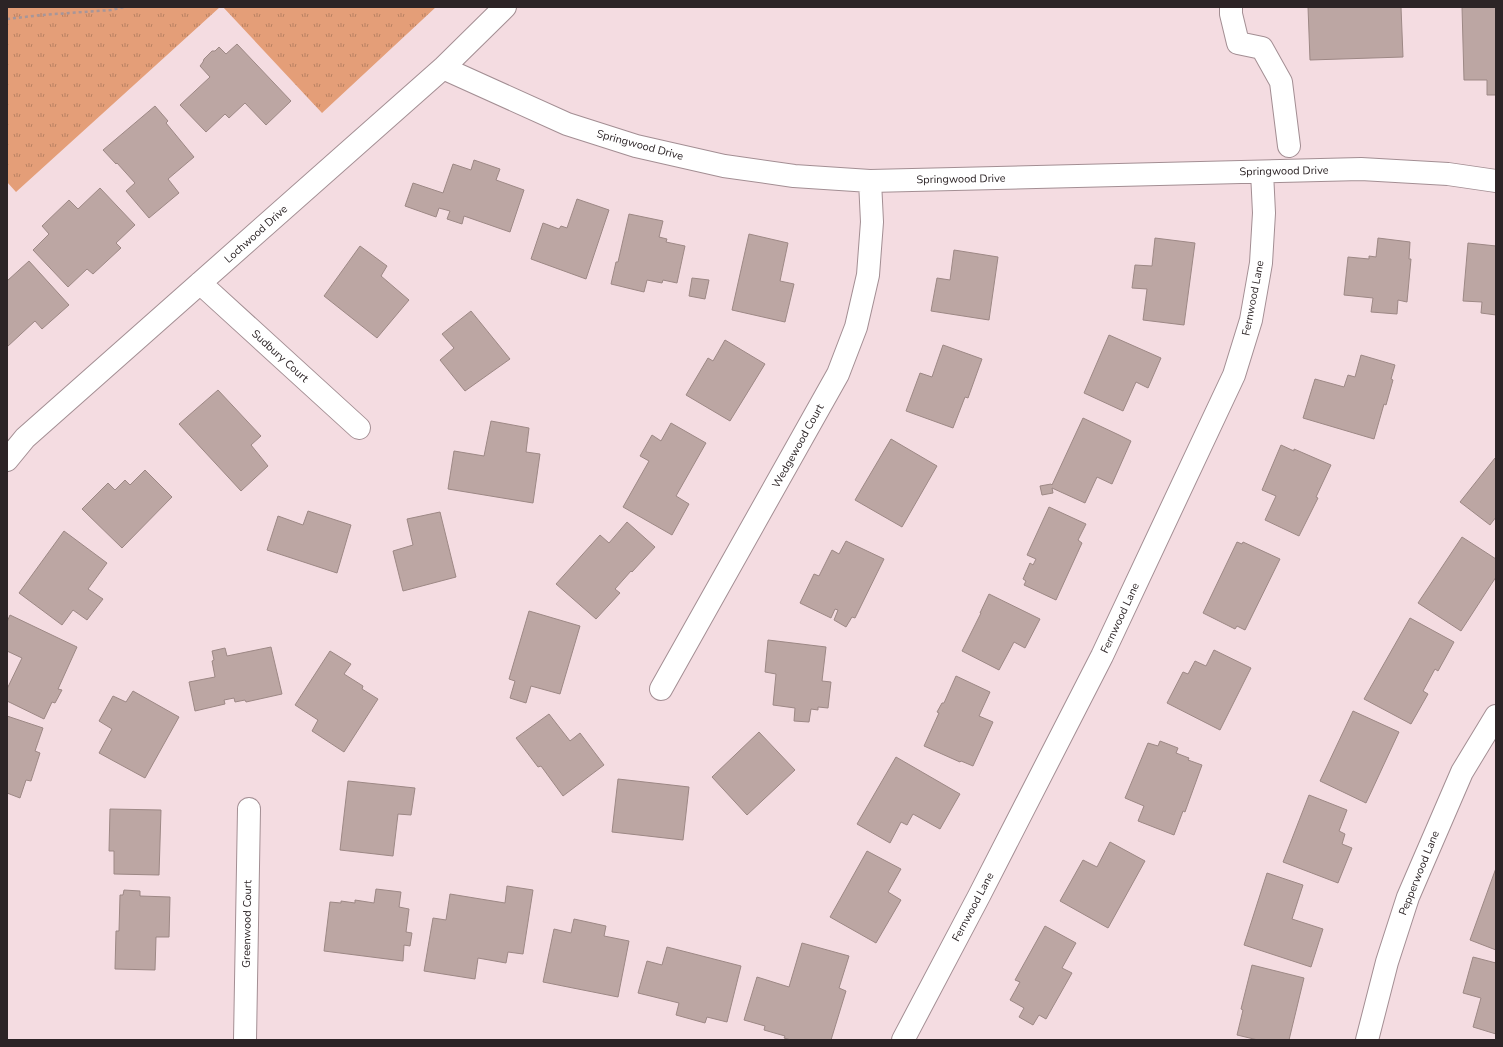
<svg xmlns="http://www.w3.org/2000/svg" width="1503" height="1047" font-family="'Nunito Sans',sans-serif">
<defs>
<pattern id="park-tufts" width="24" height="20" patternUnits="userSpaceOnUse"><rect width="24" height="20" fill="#e49e78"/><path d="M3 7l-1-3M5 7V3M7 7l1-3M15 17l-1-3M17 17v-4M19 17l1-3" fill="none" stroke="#b98162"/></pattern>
</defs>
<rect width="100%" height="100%" fill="#f4dce1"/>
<!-- park -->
<path fill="url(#park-tufts)" d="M7 7H220L16 192 7 182Z
M223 7H436L322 113Z"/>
<!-- building -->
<path fill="#bca6a3" stroke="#9d8885" d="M1308 7H1401L1403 57 1310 60Z
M1462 7H1496V95H1487V80H1464Z
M237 44 291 101 266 125 245 103 229 118 225 114 206 132 180 105 210 77 200 66 203 62 204 59 212 51H215L219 47 226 54Z
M155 106 168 121 166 123 194 157 168 179 179 193 149 218 126 191 135 183 117 163 116 164 103 150Z
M474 160 500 169 496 180 524 190 510 232 464 216 462 224 447 219 450 211 439 208 436 217 405 206 413 183 443 193 453 164 471 170Z
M100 188 135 225 116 243 121 248 93 274 87 269 68 287 33 250 49 234 42 226 69 200 78 209Z
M577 199 609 210 586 279 531 259 543 223 559 229 561 226 567 228Z
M629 214 663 221 659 237 667 239 666 242 685 246 677 283 663 280 662 283 647 280 644 292 611 284 616 262H618Z
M749 234 788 243 780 281 794 284 785 322 732 310Z
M1155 238 1195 243 1184 325 1143 320 1147 289 1132 288 1135 265 1152 266Z
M1378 238 1410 242 1409 259H1411L1407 302 1398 300 1397 314 1371 312 1373 298 1344 295 1348 257 1369 259V256L1376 257Z
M1468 243 1496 246V315L1481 313 1482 302 1463 301Z
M360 246 387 266 381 276 409 300 377 338 324 296Z
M954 250 998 257 989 320 931 311 937 278 950 280Z
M29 261 69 305 42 329 35 321 7 347V281Z
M692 278 709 280 705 299 689 296Z
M471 311 510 359 465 391 440 360 454 348 442 334Z
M1109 335 1161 358 1148 388 1136 382 1123 411 1084 393Z
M725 340 765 364 730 421 686 395 708 358 713 361Z
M943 345 982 359 968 398 965 397 953 428 906 411 920 373 932 377Z
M1361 355 1395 365 1391 379 1393 380 1386 405 1384 404 1374 439 1303 418 1315 379 1344 387 1348 375 1355 377Z
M218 390 261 436 251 445 268 466 241 491 179 424Z
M1083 418 1119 435 1131 441 1112 484 1097 477 1085 503 1052 488 1053 493 1042 495 1040 486 1051 484 1052 485Z
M491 421 529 428 526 452 540 454 533 503 448 489 454 451 484 456Z
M671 423 706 443 676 496 689 504 672 535 623 507 649 461 640 456 652 435 661 441Z
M891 439 937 466 902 527 855 500Z
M1281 445 1294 451V449L1331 465 1316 497 1318 498 1299 536 1265 520 1276 496 1262 490Z
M1495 458 1496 459V517L1490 525 1460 502Z
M145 470 172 497 122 548 82 509 108 483 115 490 125 480 130 485Z
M1049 507 1086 524 1078 540 1082 543 1056 600 1024 585 1026 581 1023 579 1030 563 1033 565 1036 559 1027 555Z
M308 511 351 525 337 573 267 550 278 516 303 525Z
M440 512 456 577 403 591 393 551 413 545 407 519Z
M627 522 655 547 632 572 631 571 615 589 620 593 596 619 556 584 600 535 609 543Z
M64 531 107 563 88 589 103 599 87 620 73 610 62 625 19 593Z
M1462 537 1496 559V577L1461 631 1418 603Z
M846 541 884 559 855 618 852 617 846 627 834 620 838 610 835 609 831 618 800 603 814 574 819 576 832 550 839 554Z
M1237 542 1242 544 1243 542 1280 559 1245 630 1237 626 1235 629 1203 613Z
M989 594 1040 619 1025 648 1014 642 999 670 962 651 981 613H980Z
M529 611 580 626 560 694 531 686 526 703 510 698 515 681 509 679Z
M10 615 77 647 58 689 62 690 55 703 52 702 44 719 7 701V689L22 658 7 651V622Z
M1410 618 1454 642 1438 671 1435 669 1423 691 1428 694 1411 724 1364 699Z
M768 640 826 647 822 681 831 682 828 708 818 707V710L811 709 809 722 794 721 795 708 773 705 776 674 765 672Z
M271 647 282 694 246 702 245 700 235 702 234 698 224 700 225 704 195 711 189 682 215 677 212 661 214 660 212 651 225 648 227 656Z
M1214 650 1251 668 1220 730 1167 703 1183 672 1188 674 1195 661 1206 666Z
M330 651 351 664 344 674 363 686 362 689 378 699 344 752 312 731 318 720 295 705Z
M956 676 990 692 979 716 993 722 973 766 961 761 960 762 924 746 939 713 937 712 942 703H944Z
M133 691 179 717 145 778 99 753 112 729 99 721 113 696 126 702Z
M1353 711 1399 732 1366 803 1320 781Z
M549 714 570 741 580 733 604 765 563 796 541 766 538 767 516 738Z
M7 716 43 728 35 751 40 753 31 781 26 780 20 798 7 793Z
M759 732 795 770 747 815 712 777Z
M1160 741 1178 748 1176 753 1189 758 1188 760 1202 765 1185 812 1183 811 1174 835 1138 821 1144 806 1125 798 1148 743 1158 746Z
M896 757 960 794 940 829 913 814 907 825 901 822 890 843 857 824Z
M618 779 689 787 683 840 612 832Z
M348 781 415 788 411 815 398 814 393 856 340 850Z
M1309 795 1347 810 1339 831 1345 834 1342 844 1352 848 1338 883 1283 862Z
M110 809 161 810 159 875 114 874V851H109Z
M1110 842 1145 861 1108 928 1060 901 1083 860 1097 867Z
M867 851 901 869 888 892 901 900 876 943 830 917Z
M1496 868V950L1470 940Z
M1267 873 1303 885 1292 919 1323 929 1311 967 1244 945Z
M507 886 533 890 523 954 508 952 506 963 478 958 475 979 424 971 433 918 446 920 450 894 505 903Z
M376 889 401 892 399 907 409 909 406 932 412 933 410 946 404 945 403 961 324 951 330 902 341 903V901L355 903V900L374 903Z
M124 890 140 891V896L170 897 169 937H156L155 970 115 969 116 931H119L120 895H123Z
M574 919 606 926 604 936 629 941 618 997 543 982 554 929 571 933Z
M1045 926 1076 943 1062 968 1072 973 1046 1019 1039 1015 1033 1025 1019 1017 1024 1008 1010 1000 1020 982 1015 980Z
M802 943 849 956 839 988 846 991 831 1040H791L784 1038 785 1036 764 1030 765 1026 744 1020 757 977 789 987Z
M667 947 741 966 727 1022 707 1017 705 1023 676 1015 679 1003 638 993 647 961 662 965Z
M1473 957 1496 963V1034L1473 1027 1481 998 1463 993Z
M1252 965 1304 978 1289 1040H1258L1237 1035 1243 1010 1241 1009Z"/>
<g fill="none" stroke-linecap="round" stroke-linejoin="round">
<!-- minor casing -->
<g stroke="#a38e93" stroke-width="24">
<path id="minor" d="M1231 7V14L1238 43 1262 48 1281 82 1289 146
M443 68 567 124 636 146 724 166 794 176 870 181 1361 169 1448 174 1496 181
M200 283 359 428
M7 460 25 438 443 68 505 7
M661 689 838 374 856 327 868 275 872 222 870 181
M245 1040 249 809
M903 1040 979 896 1102 656 1234 375 1251 320 1261 263 1264 213 1262 172
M1367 1040 1387 962 1408 897 1462 772 1496 716"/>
</g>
<!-- path -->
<path stroke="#a79699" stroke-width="2.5" stroke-dasharray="3 3" stroke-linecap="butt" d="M7 19 42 15 111 10 124 7"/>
<!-- minor -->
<use href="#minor" stroke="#fff" stroke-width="22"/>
</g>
<g text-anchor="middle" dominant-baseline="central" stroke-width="3" stroke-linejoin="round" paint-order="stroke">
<!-- street labels -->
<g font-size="11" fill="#2c2426" stroke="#fff">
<text transform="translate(640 145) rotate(15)">Springwood Drive</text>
<text transform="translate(1284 171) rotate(-1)">Springwood Drive</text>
<text transform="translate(961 179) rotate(-1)">Springwood Drive</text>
<text transform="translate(256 234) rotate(-42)">Lochwood Drive</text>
<text transform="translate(1253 298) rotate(-79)">Fernwood Lane</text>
<text transform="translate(280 356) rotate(42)">Sudbury Court</text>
<text transform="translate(798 446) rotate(-61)">Wedgewood Court</text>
<text transform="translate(1120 618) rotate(-65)">Fernwood Lane</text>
<text transform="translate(1419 873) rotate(-68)">Pepperwood Lane</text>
<text transform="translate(973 907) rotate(-62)">Fernwood Lane</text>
<text transform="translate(247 924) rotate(-89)">Greenwood Court</text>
</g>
</g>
<!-- border -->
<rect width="1503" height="1047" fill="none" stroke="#2c2426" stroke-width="16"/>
</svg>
